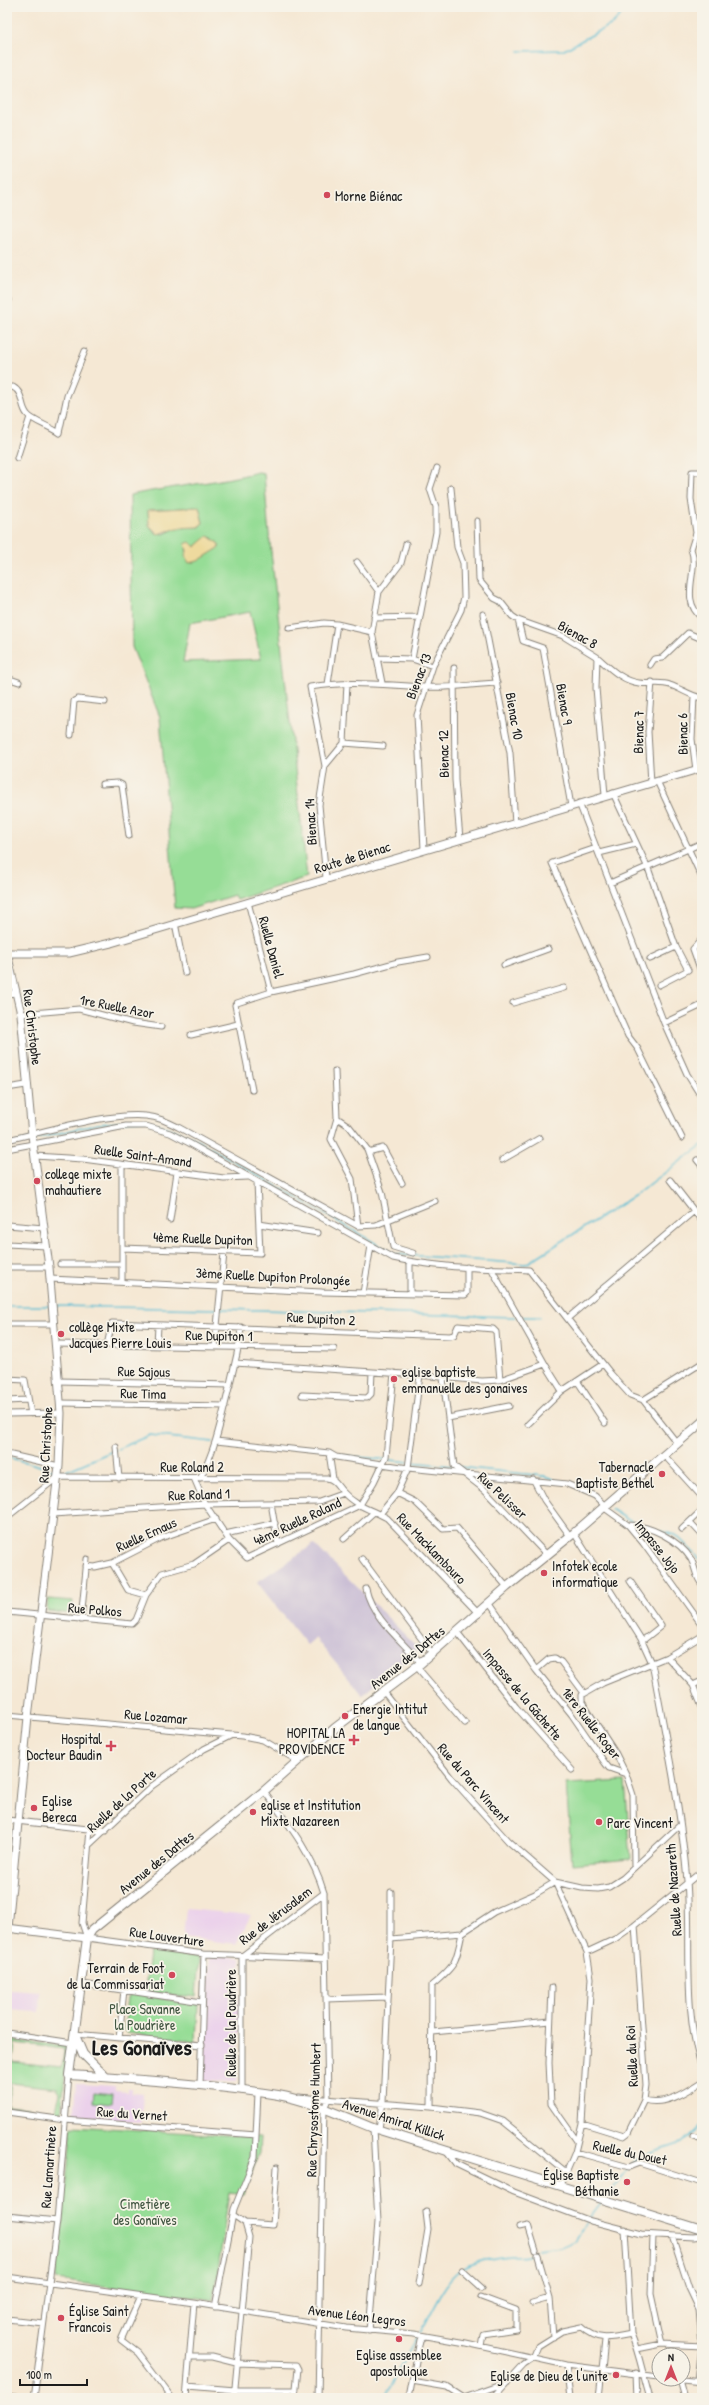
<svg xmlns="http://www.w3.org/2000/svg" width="709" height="2405" font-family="'Patrick Hand',sans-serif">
<rect width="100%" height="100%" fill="#f7f3e8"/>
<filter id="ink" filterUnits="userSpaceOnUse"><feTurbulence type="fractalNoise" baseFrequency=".025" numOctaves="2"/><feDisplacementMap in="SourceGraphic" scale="8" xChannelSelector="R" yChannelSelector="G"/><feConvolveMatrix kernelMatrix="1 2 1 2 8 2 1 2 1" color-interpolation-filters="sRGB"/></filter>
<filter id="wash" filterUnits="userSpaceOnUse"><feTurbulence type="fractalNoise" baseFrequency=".012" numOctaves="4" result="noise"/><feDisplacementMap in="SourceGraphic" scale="16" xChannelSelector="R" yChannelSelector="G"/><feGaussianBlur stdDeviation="0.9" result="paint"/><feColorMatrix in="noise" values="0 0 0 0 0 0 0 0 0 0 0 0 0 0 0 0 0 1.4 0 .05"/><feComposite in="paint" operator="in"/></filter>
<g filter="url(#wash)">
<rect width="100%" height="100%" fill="#f5e8d4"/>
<!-- built -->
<path fill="#ebd1eb" d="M186 1909 251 1915 236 1944 183 1937Z
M210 1954 241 1958 237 2082 203 2081Z
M10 1990 40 1992 39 2012 8 2010Z
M76 2084 115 2086V2091L128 2092V2089H132V2093L143 2094 141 2122 73 2117Z"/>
<!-- industrial -->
<path fill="#cbbfd5" d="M314 1544 419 1649 362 1695 315 1638 307 1645 257 1582Z"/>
<!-- green -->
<path fill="#96dd96" stroke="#597c59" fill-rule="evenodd" d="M258 472 264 473 268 524 307 877 236 900 234 895 191 909 175 908 160 717 132 647 130 495C173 486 216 483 258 472ZM199 507 203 523 199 527 177 528 164 534 155 533 149 525 148 510ZM211 537 219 544V548L191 563 186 549 190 542 195 547ZM250 612 261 659 183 662 190 623Z
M48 1599 73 1601 71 1614 47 1611Z
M625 1781 631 1859 572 1864 566 1784Z
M149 1952 199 1958 196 1997 145 1992Z
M131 1994 198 2004 196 2041 126 2033 124 2029 128 1998Z
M7 2040 68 2046 61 2113 7 2107ZM15 2043 64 2049 62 2067 13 2062ZM11 2083 57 2088 60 2092 56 2111 8 2106Z
M94 2092 112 2094 111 2104 93 2102Z
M72 2126 260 2137 259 2153 244 2194 229 2192 214 2300 56 2280Z"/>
<!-- sand -->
<path fill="#eeda9e" stroke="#857b5d" d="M199 507 203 523 198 527 177 528 158 534 149 525 148 510Z
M208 536 219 544V548L198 561 189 563 185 556 187 551 185 544 190 542 195 547Z"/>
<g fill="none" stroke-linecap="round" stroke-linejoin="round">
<!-- stream -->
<path stroke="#56bdd4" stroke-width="1.5" d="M519 51 564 50 614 23 627 7
M34 1139 98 1124 146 1120 190 1136 394 1254 526 1264 634 1196 702 1145
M7 1146 30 1140
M7 1306H49
M55 1306 217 1309
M221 1309 515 1317
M523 1317H540
M118 1449 150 1435 213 1442
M336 1455 453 1466
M7 1457 55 1470
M459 1467 544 1476 560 1481
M61 1471 64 1472 115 1450
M611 1509 633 1523
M660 1531 676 1535 702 1561
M632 2163 637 2158 682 2143 702 2124
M606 2198 629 2168
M590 2218 602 2202
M538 2250 561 2247 575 2241 587 2221
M420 2333C430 2315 444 2281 462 2269 471 2262 497 2257 509 2256 518 2255 528 2258 535 2251
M383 2398 418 2337"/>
</g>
</g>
<g filter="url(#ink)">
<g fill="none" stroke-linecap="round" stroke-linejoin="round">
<!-- street casing -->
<g stroke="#888278" stroke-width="7">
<path id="street" d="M7 300H8
M7 388 13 387C24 393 20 405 27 414 32 421 51 427 59 433L67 396 85 351
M17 458 30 417
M702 472H692L691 499 696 533 691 549C700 571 678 599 702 618
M477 521 479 580 494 598 500 601 512 616 518 620 563 636 597 657 596 688 605 795
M357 562 379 592
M483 614 510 753 515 823
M374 618 420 617
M518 620 523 641 543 648 571 806
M289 628 324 623 337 624
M597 657C609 667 622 681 639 683 650 685 659 681 670 685 682 689 690 696 702 698
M378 658 412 659
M650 665 654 659 662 658 688 633 702 639
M433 666 412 659 436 532V507L430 489 437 468
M454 668 455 780 460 839
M7 678 19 682
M382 683 372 632 379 592 401 563 406 544
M328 684 337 624 372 632
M694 697 692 739 696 770
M71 735 74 701 78 699 105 702
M344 743 383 746
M325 766 310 687C351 680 382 685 423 687 447 689 473 684 497 683
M657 781 702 878
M651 783 648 732 652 682
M102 784 118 783 122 785 129 836
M613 793 648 868 676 947 688 970 659 985
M579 803 664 1023 687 1074 702 1098
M596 848 552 863 628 1036 638 1049 682 1138
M424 849 417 715 433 666 461 610 464 597 463 563 457 547 451 488
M599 853 636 844
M326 878 319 805 325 766 344 743 347 683
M610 883 702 843
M248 902 271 992 237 1003 235 1005 252 1090
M175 923 185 973
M702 939 693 949 702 974
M650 959 676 947
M504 965 548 949
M271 992 354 974 398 962 428 957
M7 994 16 993
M513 1003 564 988
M21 1014 79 1009 133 1023 161 1027
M664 1023 702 1005
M191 1035 238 1024
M335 1071 337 1118 331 1139 352 1179 358 1226
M7 1088 26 1085
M337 1118 349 1126 367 1149 382 1192 393 1247 413 1253
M7 1140C44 1132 110 1112 146 1116 158 1117 168 1122 178 1127L358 1226 376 1225 435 1201
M7 1149 126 1126H146L170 1133 189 1143 393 1258C437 1268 484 1268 529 1270L611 1374 630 1395 643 1400 677 1443
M368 1152 383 1148 402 1183
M35 1156 83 1159 224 1178 248 1177
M502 1160 540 1138
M697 1160 702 1166
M670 1180 702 1221
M170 1220 177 1172
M259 1224 318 1233
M7 1225 44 1228
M7 1244 47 1246
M122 1248 260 1253 257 1182
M60 1264H122
M7 1267H49
M491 1268 545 1364 562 1391
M50 1279 322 1292 465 1295 467 1293V1267
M122 1281V1165
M363 1293 371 1246
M410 1294V1262
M568 1318 694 1211
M7 1324H54
M56 1344 334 1349
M107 1345 112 1323 450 1336 454 1335 458 1326 493 1329 496 1332 500 1380
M157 1346 158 1325
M215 1347 224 1253
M235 1363 420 1375 482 1381 500 1380 545 1364
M443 1378 454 1466 485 1490 547 1555
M7 1379 25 1380 31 1414
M59 1381 230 1385
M578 1382 605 1423
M302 1395 367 1398 371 1394 372 1372
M643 1400 702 1363
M7 1401 27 1400
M61 1403 225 1406
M7 1414 61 1413
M448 1418 509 1406
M528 1424 562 1391 603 1364
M216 1441 329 1453 336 1457 408 1468 567 1484 595 1496 604 1505
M116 1447 119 1478
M329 1453 333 1479
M7 1454 59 1466
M664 1455 702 1497
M200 1478C216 1449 222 1416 230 1384 234 1365 240 1347 241 1327
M533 1479 544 1500 570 1536
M397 1493 415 1502 443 1529 457 1528 507 1587
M271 1503 278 1544
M603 1507 628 1525 643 1543 702 1625
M53 1514 205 1504 319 1502 344 1493
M380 1514 397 1493 408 1468 420 1375
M7 1517 58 1477 327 1478C336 1480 337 1486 343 1492 355 1506 372 1510 387 1518L479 1614
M690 1522 702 1535
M628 1525C650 1525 679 1540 691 1559 696 1568 695 1577 702 1584
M682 1529 702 1510
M574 1533 641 1639 652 1663C665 1735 681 1808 687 1881 692 1944 682 2007 702 2068
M225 1534 275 1523
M344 1539 373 1513
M229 1540 247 1558 360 1505 374 1482 386 1457 394 1373
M362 1559 432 1653
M86 1566 95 1567 112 1563
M630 1581 661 1626 642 1641
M366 1589C372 1618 402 1641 421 1663
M146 1595 128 1590 112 1563 161 1538 216 1519
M490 1604 536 1670 572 1715 605 1763 609 1768 626 1774 633 1795 634 1866
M7 1612 132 1624 136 1620 146 1595 162 1573 194 1564 229 1540 205 1504 194 1478
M81 1620 87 1559
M457 1632 516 1707 572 1770
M667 1657 693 1685 702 1707
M416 1666 465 1723
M536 1670 549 1659 555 1658 561 1662 584 1693
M693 1685 702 1681
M384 1692 452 1779 508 1841 555 1882 587 1952 591 1978 582 2123 575 2152 561 2185
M7 1715 243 1736 263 1740 298 1761
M626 1774 616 1754 582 1702V1695L603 1683 667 1657 702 1636
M264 1791C287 1822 313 1855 324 1893L328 2099 324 2109 318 2398
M7 1820 106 1831
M90 1829 82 1923 87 1938 204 1954 325 1959
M88 1846 152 1786 204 1749 232 1735
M555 1882 582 1888 598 1889 609 1887 623 1878 680 1825
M391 1939 462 1933
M7 1940 8 1928
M587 1952 615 1939 635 1925 702 1871
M82 1984 202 2002
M552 1988 549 2063 551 2104 577 2141
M326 1999 387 1997
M433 2032 550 2021
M7 2033 73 2043
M74 2034 202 2045
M119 2038 124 1990
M200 2086 204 1954
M242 2091V1956L324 1893
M298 2097 431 2107 480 2113 503 2121 566 2172
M644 2100C665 2106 685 2093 702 2082
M431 2107 432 1985C456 1965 456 1963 462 1933L494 1912 535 1894 555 1882
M7 2112 65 2120 256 2135
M582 2123 624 2136 628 2133 644 2100 646 2085 635 1925
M379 2129 383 2102 391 1939V1892
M693 2136 702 2139
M446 2151 456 2164 514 2192 591 2221 641 2234 693 2237 702 2236
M575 2152 629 2167 639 2163 702 2183
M233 2215 245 2223 249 2237 234 2398
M7 2216 57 2221
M245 2223 273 2225 277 2167
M519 2227 528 2225 536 2251
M625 2229 631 2334C640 2355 643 2377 650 2398
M653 2235 651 2294 662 2344
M672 2236 689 2288 699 2309 702 2346 698 2382
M538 2256 550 2298 553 2337
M462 2270 482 2288
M7 2277 194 2303 346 2328 414 2334 466 2343 566 2365 659 2377
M419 2284 428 2229 426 2212
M141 2296 121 2340 138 2353 172 2398
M481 2297 516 2310V2329L483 2334 481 2346
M532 2303 550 2298
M215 2307 234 2209 255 2157 258 2093
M7 2319 43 2323
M369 2331 378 2222 373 2128
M637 2349 662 2344 702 2346
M190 2357H212L236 2363 296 2365 298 2369 295 2398
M566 2365 570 2398
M636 2373 637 2398
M672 2379 702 2382
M679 2380 684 2398
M412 2381 447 2387 464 2398
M187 2386 235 2390H296
M7 2396 23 2398
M34 2398 57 2221 69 2075
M186 2398 194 2303
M409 2398 420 2340 424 2336
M464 2398 507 2383
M493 2398 524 2364 533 2358 538 2346 562 2331 581 2327C597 2342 611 2338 631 2334
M599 2398 605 2340"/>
</g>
<!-- secondary casing -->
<g stroke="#888278" stroke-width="9">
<path id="secondary" d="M7 953 21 1014 32 1135 49 1267 61 1413 59 1466 28 1717 8 1928
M7 953H69L111 943 702 768
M7 1928 87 1938"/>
</g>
<!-- primary casing -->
<g stroke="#888278" stroke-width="10">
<path id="primary" d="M702 1422 574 1533 507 1587 421 1663 335 1728 264 1791 92 1930 87 1938 69 2075C137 2079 211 2084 278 2095 311 2101 342 2116 373 2128L702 2230
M75 2035 83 2054 106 2077"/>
</g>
<!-- street -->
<use href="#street" stroke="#fff" stroke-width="5"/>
<!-- secondary -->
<use href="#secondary" stroke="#fff" stroke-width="7"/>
<!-- primary -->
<use href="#primary" stroke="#fff" stroke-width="8"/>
</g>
</g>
<!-- markers -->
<g fill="#d1495b" stroke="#f7f3e8" stroke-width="1.5">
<circle cx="327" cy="195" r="4"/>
<circle cx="37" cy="1181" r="4"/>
<circle cx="61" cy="1334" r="4"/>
<circle cx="394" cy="1379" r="4"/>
<circle cx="662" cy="1474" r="4"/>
<circle cx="544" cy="1573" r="4"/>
<circle cx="345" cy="1716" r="4"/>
<path d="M352 1734h4v4h4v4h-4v4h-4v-4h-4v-4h4z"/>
<path d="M109 1740h4v4h4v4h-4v4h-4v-4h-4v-4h4z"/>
<circle cx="34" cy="1808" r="4"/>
<circle cx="253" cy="1812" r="4"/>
<circle cx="599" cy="1822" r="4"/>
<circle cx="172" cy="1975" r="4"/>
<circle cx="627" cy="2182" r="4"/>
<circle cx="61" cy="2318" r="4"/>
<circle cx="399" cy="2339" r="4"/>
<circle cx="616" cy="2375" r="4"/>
</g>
<g text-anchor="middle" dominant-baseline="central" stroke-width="3.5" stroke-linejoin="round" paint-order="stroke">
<!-- poi labels -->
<g font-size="14" fill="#1c1c1c" stroke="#f7f3e8" text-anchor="start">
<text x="335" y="195">Morne Biénac</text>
<text x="45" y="1173">college mixte<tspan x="45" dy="16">mahautiere</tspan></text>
<text x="69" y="1326">collège Mixte<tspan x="69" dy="16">Jacques Pierre Louis</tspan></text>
<text x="402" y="1371">eglise baptiste<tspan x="402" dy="16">emmanuelle des gonaives</tspan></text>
<text x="654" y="1466" text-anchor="end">Tabernacle<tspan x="654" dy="16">Baptiste Bethel</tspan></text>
<text x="552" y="1565">Infotek ecole<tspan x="552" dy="16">informatique</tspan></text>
<text x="353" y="1708">Energie Intitut<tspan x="353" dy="16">de langue</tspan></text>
<text x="345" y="1732" text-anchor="end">HOPITAL LA<tspan x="345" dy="16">PROVIDENCE</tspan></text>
<text x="102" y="1738" text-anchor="end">Hospital<tspan x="102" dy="16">Docteur Baudin</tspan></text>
<text x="42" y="1800">Eglise<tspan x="42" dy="16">Bereca</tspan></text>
<text x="261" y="1804">eglise et Institution<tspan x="261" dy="16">Mixte Nazareen</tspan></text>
<text x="607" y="1822">Parc Vincent</text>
<text x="164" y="1967" text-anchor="end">Terrain de Foot<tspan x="164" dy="16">de la Commissariat</tspan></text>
<text x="619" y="2174" text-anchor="end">Église Baptiste<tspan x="619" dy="16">Béthanie</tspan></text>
<text x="69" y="2310">Église Saint<tspan x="69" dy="16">Francois</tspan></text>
<text x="399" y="2354" text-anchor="middle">Eglise assemblee<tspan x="399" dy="16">apostolique</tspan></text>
<text x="608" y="2375" text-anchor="end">Eglise de Dieu de l'unite</text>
</g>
<!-- street labels -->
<g font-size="14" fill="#1c1c1c" stroke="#f7f3e8">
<text transform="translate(578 634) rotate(29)">Bienac 8</text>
<text transform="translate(418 676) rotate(-69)">Bienac 13</text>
<text transform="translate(565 704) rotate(80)">Bienac 9</text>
<text transform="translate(515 716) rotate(80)">Bienac 10</text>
<text transform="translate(638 732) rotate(-89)">Bienac 7</text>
<text transform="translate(682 734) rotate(-91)">Bienac 6</text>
<text transform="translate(443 754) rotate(-91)">Bienac 12</text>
<text transform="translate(310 822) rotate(-93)">Bienac 14</text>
<text transform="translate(352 857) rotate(-17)">Route de Bienac</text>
<text transform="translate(272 947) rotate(75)">Ruelle Daniel</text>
<text transform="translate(117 1006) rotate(11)">1re Ruelle Azor</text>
<text transform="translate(33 1027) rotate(83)">Rue Christophe</text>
<text transform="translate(143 1155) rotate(8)">Ruelle Saint-Amand</text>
<text transform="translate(203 1238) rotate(2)">4ème Ruelle Dupiton</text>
<text transform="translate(273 1276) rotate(3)">3ème Ruelle Dupiton Prolongée</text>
<text transform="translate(321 1318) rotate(3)">Rue Dupiton 2</text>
<text transform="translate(219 1335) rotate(1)">Rue Dupiton 1</text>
<text transform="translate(144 1371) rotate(1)">Rue Sajous</text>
<text transform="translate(143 1393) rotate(1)">Rue Tima</text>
<text transform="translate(45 1445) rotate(-87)">Rue Christophe</text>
<text x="192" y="1466">Rue Roland 2</text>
<text transform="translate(199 1494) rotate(-2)">Rue Roland 1</text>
<text transform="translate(503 1495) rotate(43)">Rue Pelisser</text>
<text transform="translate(297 1521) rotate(-25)">4ème Ruelle Roland</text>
<text transform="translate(146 1534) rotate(-24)">Ruelle Emaus</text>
<text transform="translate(658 1546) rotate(52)">Impasse Jojo</text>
<text transform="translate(432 1548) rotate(46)">Rue Macklambouro</text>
<text transform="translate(95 1609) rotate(5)">Rue Polkos</text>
<text transform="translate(407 1657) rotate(-39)">Avenue des Dattes</text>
<text transform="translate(523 1694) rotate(50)">Impasse de la Gâchette</text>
<text transform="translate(156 1716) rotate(5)">Rue Lozamar</text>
<text transform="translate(592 1723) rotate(52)">1ère Ruelle Roger</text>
<text transform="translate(474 1783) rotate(49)">Rue du Parc Vincent</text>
<text transform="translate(121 1800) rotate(-42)">Ruelle de la Porte</text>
<text transform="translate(156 1862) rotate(-39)">Avenue des Dattes</text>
<text transform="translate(673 1890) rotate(-94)">Ruelle de Nazareth</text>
<text transform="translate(275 1915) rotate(-37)">Rue de Jérusalem</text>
<text transform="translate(167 1936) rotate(8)">Rue Louverture</text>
<text transform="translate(230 2023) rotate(-90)">Ruelle de la Poudrière</text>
<text transform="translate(631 2056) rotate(-93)">Ruelle du Roi</text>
<text transform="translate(313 2110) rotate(-88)">Rue Chrysostome Humbert</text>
<text transform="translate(132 2113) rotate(4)">Rue du Vernet</text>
<text transform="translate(394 2119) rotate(18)">Avenue Amiral Killick</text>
<text transform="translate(630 2152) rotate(12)">Ruelle du Douet</text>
<text transform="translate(48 2167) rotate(-86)">Rue Lamartinère</text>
<text transform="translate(357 2315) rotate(7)">Avenue Léon Legros</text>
</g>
<!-- park labels -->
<g font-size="14" fill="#415641" stroke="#f7f3e8">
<text x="145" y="2008">Place Savanne<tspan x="145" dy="16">la Poudrière</tspan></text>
<text x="145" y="2203">Cimetière<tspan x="145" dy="16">des Gonaïves</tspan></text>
</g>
<!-- town labels -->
<g font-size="22" font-weight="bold" fill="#1c1c1c" stroke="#f7f3e8">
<text x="142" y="2047">Les Gonaïves</text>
</g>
</g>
<!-- margin -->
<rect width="709" height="2405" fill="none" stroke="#f7f3e8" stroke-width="24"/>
<!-- north arrow -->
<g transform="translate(671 2367)"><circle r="19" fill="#f7f3e8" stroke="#9f9d96"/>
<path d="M0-3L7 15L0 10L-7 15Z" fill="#d1495b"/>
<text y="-6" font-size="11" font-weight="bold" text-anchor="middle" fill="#1c1c1c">N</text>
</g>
<!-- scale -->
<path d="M20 2379v6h67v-6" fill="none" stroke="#1c1c1c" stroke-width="2"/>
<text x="26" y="2379" font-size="12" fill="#1c1c1c" stroke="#f7f3e8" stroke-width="3" paint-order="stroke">100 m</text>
</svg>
